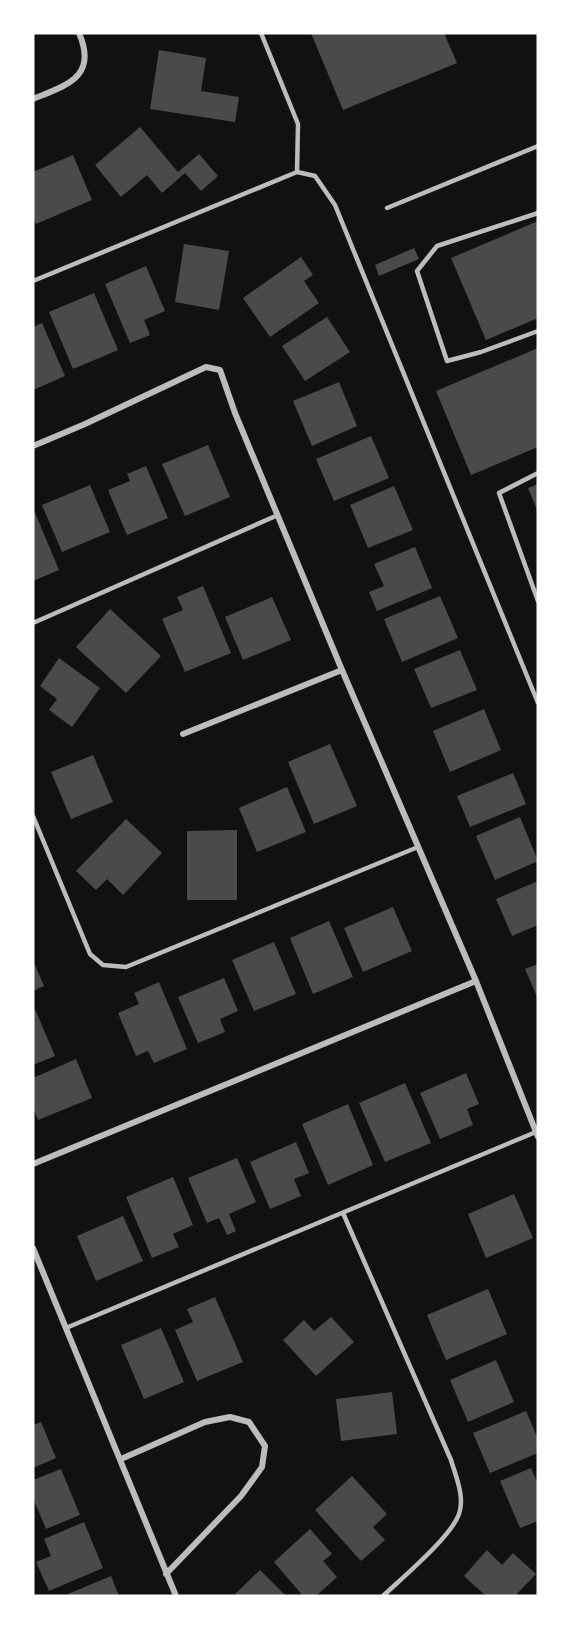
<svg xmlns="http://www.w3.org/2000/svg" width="571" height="1629" font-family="'PT Sans',sans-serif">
<rect width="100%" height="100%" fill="#111"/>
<!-- building -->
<path fill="#4a4a4a" d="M311 33H444L457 63 343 110Z
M159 50 206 58 201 91 239 97 235 122 150 109Z
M140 127 178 172 199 154 218 176 201 191 185 173 162 193 147 175 121 197 95 165Z
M73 155 92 200 36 224 33 218V172Z
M538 221V318L486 340 451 258Z
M184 244 229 251 219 310 175 302Z
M414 248 419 259 379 276 375 265Z
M301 257 313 275 304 281 319 303 270 337 243 298Z
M146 266 165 311 144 320 150 335 130 343 105 284Z
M94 293 118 350 73 369 49 312Z
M327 317 350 352 305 381 282 346Z
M42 323 65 376 33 390V327Z
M538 348V447L471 475 436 391Z
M339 382 357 426 312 446 293 401Z
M371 436 389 478 334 501 316 459Z
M208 445 230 497 185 516 162 464Z
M146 466 168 518 127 535 108 490 130 481 127 474Z
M538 484V512L528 488Z
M90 485 110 532 62 552 42 505Z
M394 486 413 530 368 548 350 505Z
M33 508 59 570 33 581Z
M415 547 432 588 377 611 369 592 384 586 374 564Z
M203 586 231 653 185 672 162 619 183 610 177 597Z
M440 596 458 638 402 662 384 619Z
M272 597 291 640 243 660 225 617Z
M110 609 161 656 126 693 76 647Z
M460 650 477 690 431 708 414 669Z
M59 658 100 688 72 727 49 710 57 699 40 686Z
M484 709 501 750 450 772 433 731Z
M330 744 357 806 314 824 288 762Z
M93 755 113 802 71 819 51 772Z
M513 773 526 804 470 827 457 796Z
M287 787 306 832 257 852 239 808Z
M520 817 538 861 495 880 476 836Z
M126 819 162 853 123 895 107 879 96 890 76 871Z
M237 830V900H187V831Z
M538 881V925L512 936 496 899Z
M393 907 412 951 363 972 344 928Z
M329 921 353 977 313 994 290 938Z
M274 942 296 994 254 1011 232 960Z
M33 960 44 986 33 991Z
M538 964V999L525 969Z
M224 978 238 1011 220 1019 225 1032 198 1043 178 997Z
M159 982 187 1049 154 1063 148 1051 136 1056 118 1013 139 1004 134 993Z
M35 1009 55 1056 33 1065V1010Z
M76 1059 92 1098 38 1120 33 1108V1078Z
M466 1073 479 1104 467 1109 473 1125 440 1139 420 1093Z
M405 1083 431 1143 385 1162 359 1103Z
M348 1104 373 1165 328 1185 302 1124Z
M296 1142 309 1173 294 1179 301 1196 270 1209 250 1162Z
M237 1158 256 1202 229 1214 236 1231 227 1235 219 1218 207 1223 188 1178Z
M173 1177 193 1225 173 1234 179 1247 152 1258 126 1197Z
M514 1194 533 1238 486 1258 468 1214Z
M123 1216 143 1261 96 1281 77 1236Z
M488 1289 507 1334 446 1360 427 1315Z
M215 1297 243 1362 197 1381 175 1330 193 1322 187 1309Z
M331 1317 354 1342 316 1376 283 1340 304 1320 314 1331Z
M161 1328 184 1382 144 1399 121 1345Z
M496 1360 514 1402 468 1422 450 1380Z
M392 1392 397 1434 341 1441 336 1399Z
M526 1411 538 1439V1453L490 1473 473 1433Z
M41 1422 56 1458 33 1468V1425Z
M531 1468 538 1484V1521L520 1528 500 1481Z
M61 1469 80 1515 46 1529 33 1498V1480Z
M352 1476 387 1514 373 1527 385 1540 361 1561 315 1510Z
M84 1522 103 1568 49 1591 36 1562 51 1556 44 1539Z
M310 1529 332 1554 323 1561 337 1577 316 1596H303L274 1562Z
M487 1550 502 1565 513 1553 536 1574 515 1596H486L464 1576Z
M260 1570 286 1596H233Z
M111 1576 119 1596H63Z"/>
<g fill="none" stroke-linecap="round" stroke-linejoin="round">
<!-- service -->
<path stroke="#bcbcbc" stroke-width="4.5" d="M261 33 298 124 297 172
M387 208 538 146
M538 213 437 246 417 271 447 361 481 352 538 331
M33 281 297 172 315 176 335 205 538 703
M538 473 499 493 538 601
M33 623 278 515
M33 816 90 954 103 965 126 967 418 847
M343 1213 451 1460C456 1477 465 1497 459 1514 451 1537 402 1578 383 1596
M66 1328 536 1132"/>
<!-- minor -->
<path stroke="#bcbcbc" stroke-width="6" d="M33 99C67 85 98 77 79 33
M33 446 85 424 206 367 220 370 235 413 342 670 476 981 538 1137
M183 734 342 670
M33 1164 476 981
M33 1248 176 1596
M121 1459 205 1422 230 1417 249 1422 265 1446 262 1467 241 1496 166 1574"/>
</g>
<!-- border -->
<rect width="571" height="1629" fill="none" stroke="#ffffff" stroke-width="69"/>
</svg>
